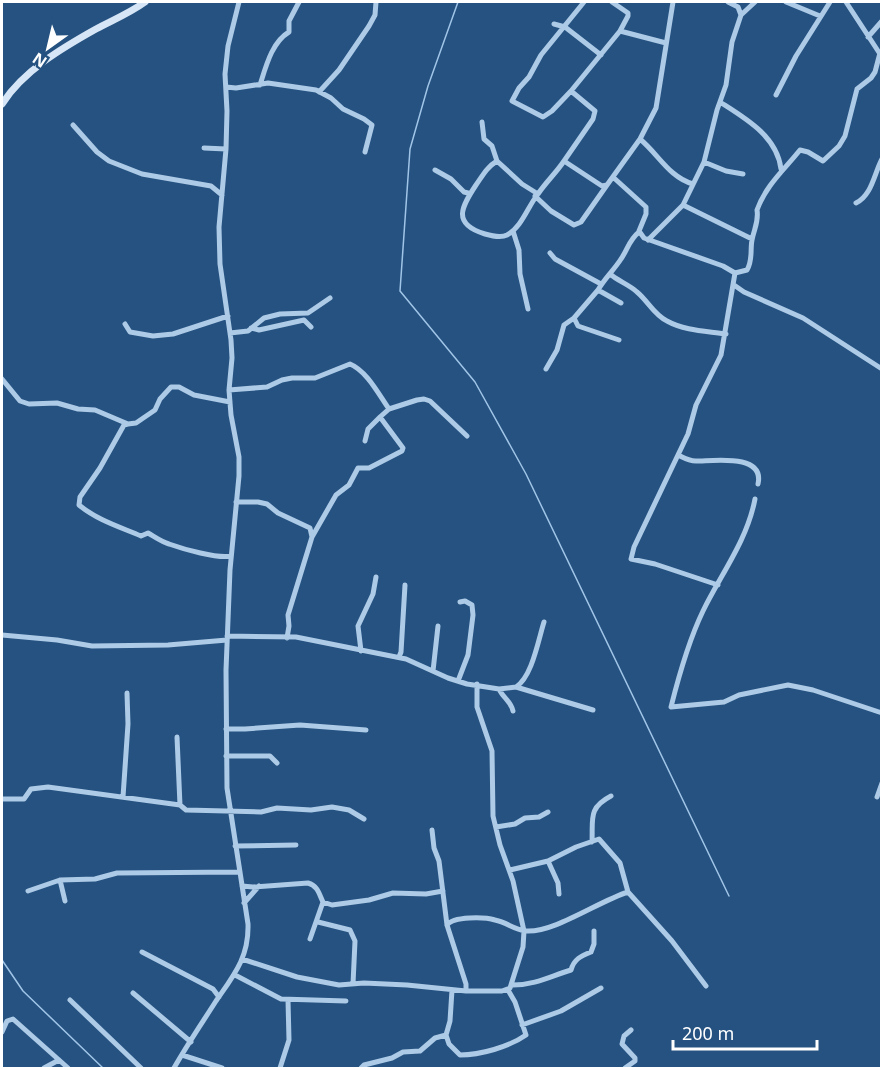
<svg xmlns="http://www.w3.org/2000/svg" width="883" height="1070" font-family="'Noto Sans',sans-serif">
<rect width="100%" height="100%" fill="#255281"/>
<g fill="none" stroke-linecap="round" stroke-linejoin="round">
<!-- stream -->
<path stroke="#a1c5e7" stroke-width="1.5" d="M458 2 428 86 410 149 400 291 475 382 526 474 729 896
M2 960 23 991 103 1068"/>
<!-- street -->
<path stroke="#adcae6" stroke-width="5" d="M612 2 628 13V16L620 31
M786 2 820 16
M846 2 880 54
M741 15 755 2
M554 24 565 27 601 55
M868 37 882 21
M260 85C266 66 272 42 289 32V21L299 2
M226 87 236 88 268 83 316 90 331 98 343 109 364 119 372 125 365 152
M571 91 552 111 543 117 512 101 519 88 529 77 541 55 584 2
M319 92 339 70 369 26 375 15 376 2
M776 95 796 56 830 2
M720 102C745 118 777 136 781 169
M482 122 484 139 492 146 497 161 522 184 538 194
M73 125 97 152 109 161 142 174 211 186 222 195
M640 139C659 155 669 177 693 184
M204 148 226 149
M497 161C487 167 483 175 476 185 462 206 451 224 485 234 492 236 501 238 507 235 522 227 528 206 538 194 546 182 556 173 564 161L602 186 607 185 640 139 656 108 673 2
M564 161 593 119 595 111 571 91 620 31 666 43
M704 162 726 171 743 174
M435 170 451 179 464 192 468 193
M614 178 646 207V214L639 231 644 238 723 266 735 273 721 355 696 405 688 434 634 547 631 559 655 564 718 585
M535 196 551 211 574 225 581 222 607 185
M856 203C872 195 874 174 882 159
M683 205 704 162 717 110 726 85 732 42 741 15 738 7 728 2
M513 231 519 250 520 274 528 309
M648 240 683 205 752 239
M550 253 555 259 601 284
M735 273 747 270C753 260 750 250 752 240 754 229 759 222 757 210 766 185 784 170 800 150L808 152 823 161 839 146 845 136 857 89 871 78 875 72 880 53
M610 274C618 281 630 285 637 292 648 301 654 315 667 321 685 331 707 331 726 334
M734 285 744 292 803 318 882 369
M598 290 574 318 578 326 619 340
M621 303 598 290C604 279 614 270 621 259 628 249 629 240 639 232
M125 324 130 332 153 336 173 334 228 316
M251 328 259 330 304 320 311 327
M230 333 248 331 264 318 280 314 308 313 330 298
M546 369 557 350 564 325 574 318
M2 379 20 401 29 404 57 403 78 409 95 410 128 424 136 423 155 410 160 399 171 387H179L194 395 230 402
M229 390 267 387 282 380 292 378H315L350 364C367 371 379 395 389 409
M128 424 124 425 100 468 80 497 79 505C97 520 120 527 141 536L148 533C155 537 162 542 169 544 183 549 218 559 231 556
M365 441 368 429 380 417
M678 455C684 458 689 461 696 461 713 461 765 453 758 484
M755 499C747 541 721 574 703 611 688 642 679 675 671 707L724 702 739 695 788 685 813 690 882 713
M236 502H258L267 504 278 513 310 528 312 537 288 615 289 626 287 638
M312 537 336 495 349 485 358 468H369L402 451 403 448 380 417 389 409 417 400 424 399 430 401 467 436
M2 635 57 640 92 646 168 645 227 640
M227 636 296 637 406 659 448 678 467 684 499 689 516 687 593 710
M361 651 358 626 373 594 376 577
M399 657 401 652 405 585
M433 671 438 626
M458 681 468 655 473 615 472 605 465 601 460 602
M516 687C532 677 538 641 544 622
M499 689C503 698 511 701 513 711
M226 729H245L300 725 366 730
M177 737 180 805 186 810 261 812 277 808 311 810 332 807 349 810 364 819
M226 756H270L277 763
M123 797 128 724 127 693
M877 797 882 783
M2 799H24L31 789 48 787 180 805
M496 827 515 824 525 818 539 817 548 812
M432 830 434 848 439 861 447 925 466 984V991
M592 842C593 818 588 808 611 796
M235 846 296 845
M548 861 558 883 559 894
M510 870 548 861 576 847 599 839 620 863 628 892 672 941 706 986
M60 880 65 901
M242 886 253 887 308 883C318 886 319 894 323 902L310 939
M28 891 60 880 95 879 117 873 239 872
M323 902 332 905 369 900 393 893 426 894 443 891
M244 903 259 886
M318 922 350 930 355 941 353 984
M447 925C453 916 485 917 495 920 506 922 515 930 526 931 554 933 599 901 628 892
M142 952 213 989 219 997
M242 959 297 977 339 985 364 983 407 985 466 991H502L510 988 523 947 524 931 513 881 500 845 493 816 492 751 477 707V684
M235 975 281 999 346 1001
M513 985C535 985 551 976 571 970 574 959 581 956 591 952L594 944V931
M452 990 450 1021 446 1035 449 1044 460 1055C480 1055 509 1047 526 1035L515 1002 508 990
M133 993 191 1042
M70 1000 141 1068
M522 1025 561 1011 601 988
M2 1032 7 1021 13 1019 68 1068
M182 1055 222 1068
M44 1068 59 1060
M174 1068C187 1045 202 1023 216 1001 234 975 249 957 248 924L227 788 226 670 230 570 239 476V457L231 415 229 390 232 358 231 340 220 264 219 227 226 149 227 111 225 74 228 46 239 2
M280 1068 289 1040 288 1000
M361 1068 364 1065 392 1058 403 1052 420 1051 435 1038 446 1035
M625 1068 635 1061V1058L622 1044 624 1036 631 1030"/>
<!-- secondary -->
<path stroke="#d6e6f6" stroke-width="7" d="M2 104C23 71 62 48 96 29 113 20 130 13 145 2"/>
</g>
<!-- border -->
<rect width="883" height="1070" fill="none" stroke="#ffffff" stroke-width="6"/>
<!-- north arrow -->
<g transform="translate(48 48) rotate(214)" stroke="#255281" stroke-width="4.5" paint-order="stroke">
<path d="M0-4.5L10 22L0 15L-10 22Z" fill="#ffffff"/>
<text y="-9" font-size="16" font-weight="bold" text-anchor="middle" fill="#ffffff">N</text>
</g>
<!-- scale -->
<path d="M673 1040v9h144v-9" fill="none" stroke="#ffffff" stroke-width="3"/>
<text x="682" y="1040" font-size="18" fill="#ffffff" stroke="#255281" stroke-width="4.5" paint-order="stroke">200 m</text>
</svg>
